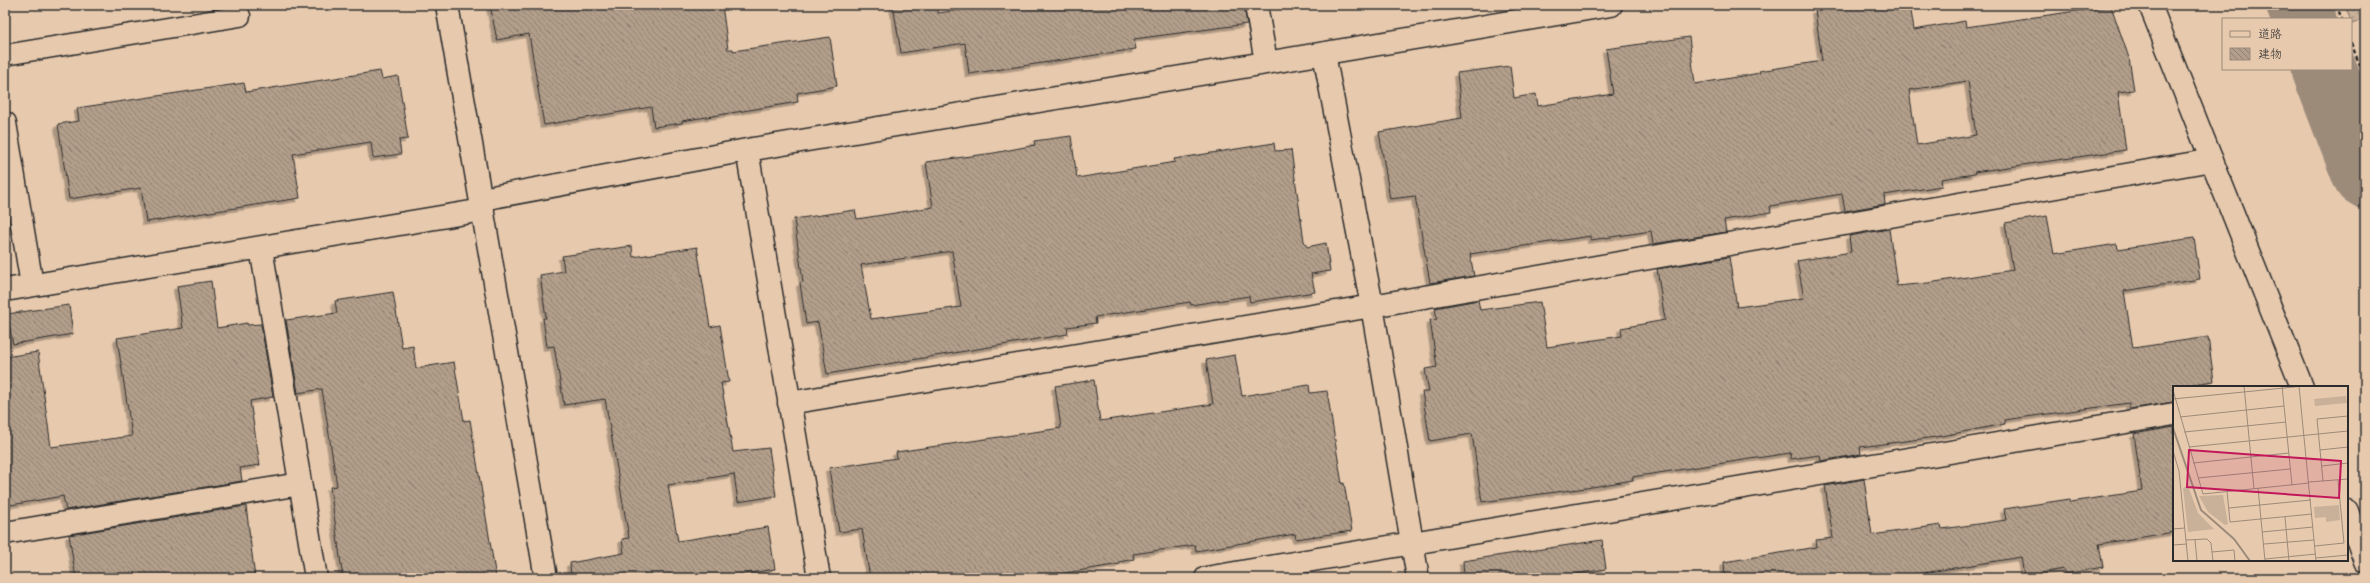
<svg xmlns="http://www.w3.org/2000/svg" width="2370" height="583" font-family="Delius,'Klee One',sans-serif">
<defs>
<pattern id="park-dots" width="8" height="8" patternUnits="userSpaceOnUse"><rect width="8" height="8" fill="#c8b099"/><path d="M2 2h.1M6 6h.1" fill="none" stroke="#a38f7d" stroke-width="1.8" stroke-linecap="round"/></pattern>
<pattern id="building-back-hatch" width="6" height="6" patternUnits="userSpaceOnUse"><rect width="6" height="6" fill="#b29e8a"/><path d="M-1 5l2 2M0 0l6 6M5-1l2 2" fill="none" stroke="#918171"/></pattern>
<filter id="shadow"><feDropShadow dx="-3.5" dy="3.5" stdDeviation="0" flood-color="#0004"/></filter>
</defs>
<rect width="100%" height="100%" fill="#e7caae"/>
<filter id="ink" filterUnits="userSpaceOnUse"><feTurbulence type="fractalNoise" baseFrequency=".025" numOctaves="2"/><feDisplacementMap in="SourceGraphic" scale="8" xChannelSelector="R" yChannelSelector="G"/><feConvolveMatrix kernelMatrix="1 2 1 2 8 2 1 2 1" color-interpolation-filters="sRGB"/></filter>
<g filter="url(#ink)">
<!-- park -->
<path fill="url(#park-dots)" stroke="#7a6e62" d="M2345 5H2365V19L2352 24Z"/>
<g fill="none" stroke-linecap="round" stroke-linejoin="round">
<!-- river -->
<path stroke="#9d8b7a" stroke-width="65" d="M2299 5 2304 19
M2324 69 2365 176"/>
</g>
<!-- building -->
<path fill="url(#building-back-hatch)" stroke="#2b2b2b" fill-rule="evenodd" filter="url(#shadow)" d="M490 5H722L728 49H733V51L830 37 837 86 797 93 798 102 682 121V123L654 127 651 107 544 125 529 34 497 40Z
M893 5H937L938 13 996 5H1244L1247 24 1134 39 1136 49 969 74 965 43 901 53Z
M1852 5H1910L1914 30 1965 21 1966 27 2111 6 2129 58 2134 90 2118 92 2126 150 1974 172 1975 174 1941 179 1942 186 1884 195 1885 204 1845 211 1842 194 1770 206 1771 212 1724 220 1726 232 1653 244 1651 231 1591 240V236L1470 254 1474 276 1430 283 1415 196 1390 199 1379 132 1462 118 1457 73 1510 66 1514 98 1536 94 1538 106 1613 94 1606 49 1689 37 1695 84 1760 73 1759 71 1822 61 1815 10ZM1968 81 1976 135 1917 145 1909 90Z
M380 71 382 79 398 76 408 139 399 140 401 154 373 158 371 142 293 154 300 198 146 222 141 188 69 199 58 124 79 121 77 108 244 83 246 92Z
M1071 136 1077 178 1175 162 1174 159 1274 143 1275 151 1291 150 1304 241 1307 247 1326 243 1330 271 1311 274 1315 292 1250 302 1249 296 1191 305 1190 302 1095 317 1096 323 1067 327 1068 334 827 374 818 322 806 324 800 283 803 282 794 219 855 210 857 219 933 207 926 162 994 153 1035 145 1034 141ZM952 251 961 307 871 319 861 265Z
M2047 216 2054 254 2117 244 2118 249 2194 238 2200 279 2124 291 2133 348 2208 337 2214 381 2174 387V402L2130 409 2129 403 2004 420 2005 424 1936 437 1860 447 1861 454 1821 461 1820 455 1791 459 1790 453 1632 477 1633 480 1586 488 1482 502 1472 434 1430 441 1422 392H1429L1425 369 1437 367 1430 320 1437 319 1435 308 1478 300 1480 310 1540 302 1547 347 1622 336 1621 328 1665 320 1657 269 1729 257 1737 307 1804 298 1797 261 1851 252 1849 236 1889 229 1897 286 1928 283 2013 270 2005 223Z
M632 246 633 257 697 247 710 327 720 325 729 382 721 383 733 452 769 448 776 496 738 502 734 474 668 485 678 541 768 527 775 569 720 578H571L570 563 624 553 622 539 629 538 605 399 564 405 554 346 547 347 543 318H546L540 275 564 271 562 256Z
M211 281 217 328 247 323 248 325 261 324 273 397 250 401 260 465 240 468 242 481 66 510 63 496 5 506V357L38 352 51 447 132 436 117 338 183 328 177 286Z
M393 292 402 348 413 346 416 368 454 362 464 421 470 420 496 578H343L330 487 337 486 322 389 298 393 286 320 337 313 335 301Z
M69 305 73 334 13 344 7 314Z
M1235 355 1242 396 1309 385 1310 393 1327 391 1342 484 1344 483 1352 531 1296 539 1295 534 1196 551 1195 545 1133 554 1134 559 1119 562 1120 564 1035 578H870L862 529 839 532 829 468 897 458 896 452 1061 428 1055 386 1094 380 1100 421 1213 404 1206 360Z
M2174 427V532L2099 544 2103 567 2065 574 2064 569 2024 576 2021 557 1893 578H1725L1724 562 1817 547 1816 540 1833 538 1825 486 1864 479 1872 535 1941 525 1942 529 2006 520 2004 509 2070 499 2071 502 2142 491 2134 434Z
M246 506 255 578H76L69 535Z
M1602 540 1606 569 1550 578H1464L1463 561Z"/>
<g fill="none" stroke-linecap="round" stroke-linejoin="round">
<!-- lane casing -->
<g stroke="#2b2b2b" stroke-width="23">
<path id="lane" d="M5 55 240 16"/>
</g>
<!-- street casing -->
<g stroke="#2b2b2b" stroke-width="25">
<path id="street" d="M447 5 546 578
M1256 5 1266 62
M2150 5 2302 387
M1324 54 1372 306 1418 578
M5 123 32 285
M747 150 819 578
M482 199 747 150 1611 5
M261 248 316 578
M5 290 483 210
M789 403 1372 306 2212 160
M2347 511 2365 561
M5 533 300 484
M1206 578 2174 414"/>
</g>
<!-- path -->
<path stroke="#2b2b2b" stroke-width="2.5" stroke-dasharray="4 3" stroke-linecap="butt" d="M2336 5 2342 19
M2351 43 2365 78"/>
<!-- lane -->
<use href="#lane" stroke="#e7caae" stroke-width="20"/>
<!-- street -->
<use href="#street" stroke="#e7caae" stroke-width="22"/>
</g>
</g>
<!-- overview -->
<g transform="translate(2173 386)">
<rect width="175" height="175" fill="#e7caae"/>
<path d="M173 10 174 17 142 20 141 13ZM15 100 25 127 41 143 15 146 10 102ZM50 109 55 138 52 139 35 126 26 110ZM166 119 167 134 153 136V131L142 132 141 121Z" fill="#c8b099"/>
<path fill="none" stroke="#9d8b7a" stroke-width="2" d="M0 42 28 124 61 153 77 175"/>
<path fill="none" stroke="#9c8a7a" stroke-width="1" d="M71 0 81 103M109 0 119 99M126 0 143 175M0 4 30 108 136 97M0 13 131 0M7 31 111 20M11 46 113 36M16 61 175 45M147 64 175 61M0 65 6 85 15 175M20 77 116 67M149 80 175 77M25 92 117 83M150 95 144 33 175 30M136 96 175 93M85 102 92 175M54 105 57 136 139 128M56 122 138 114M112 131 116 175M0 143 12 142M89 146 140 141M13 154 34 153 38 157 40 175M22 154 24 175M91 158 141 154M0 159 14 158M142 160 171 157 165 94M39 166 61 164 62 175M143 172 175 169M92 173 143 168"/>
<path fill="#c2185b" fill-opacity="0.15" stroke="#c2185b" stroke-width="2" d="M16 64 168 75 166 112 14 101Z"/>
<rect width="175" height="175" fill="none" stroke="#2b2b2b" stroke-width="2"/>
</g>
<!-- margin -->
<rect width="2370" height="583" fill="none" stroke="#e7caae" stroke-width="20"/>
<rect x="10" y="10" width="2350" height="563" fill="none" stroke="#2b2b2b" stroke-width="1.5" filter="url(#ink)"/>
<!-- legend -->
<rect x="2222" y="18" width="130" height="52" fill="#e7caae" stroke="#9c8a7a"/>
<rect x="2230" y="31" width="20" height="6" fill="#e7caae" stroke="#9c8a7a"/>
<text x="2258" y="38" font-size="12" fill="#2b2b2b">道路</text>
<rect x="2230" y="48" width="20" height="12" fill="url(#building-back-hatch)" stroke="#9c8a7a"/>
<text x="2258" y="58" font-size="12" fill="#2b2b2b">建物</text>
</svg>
